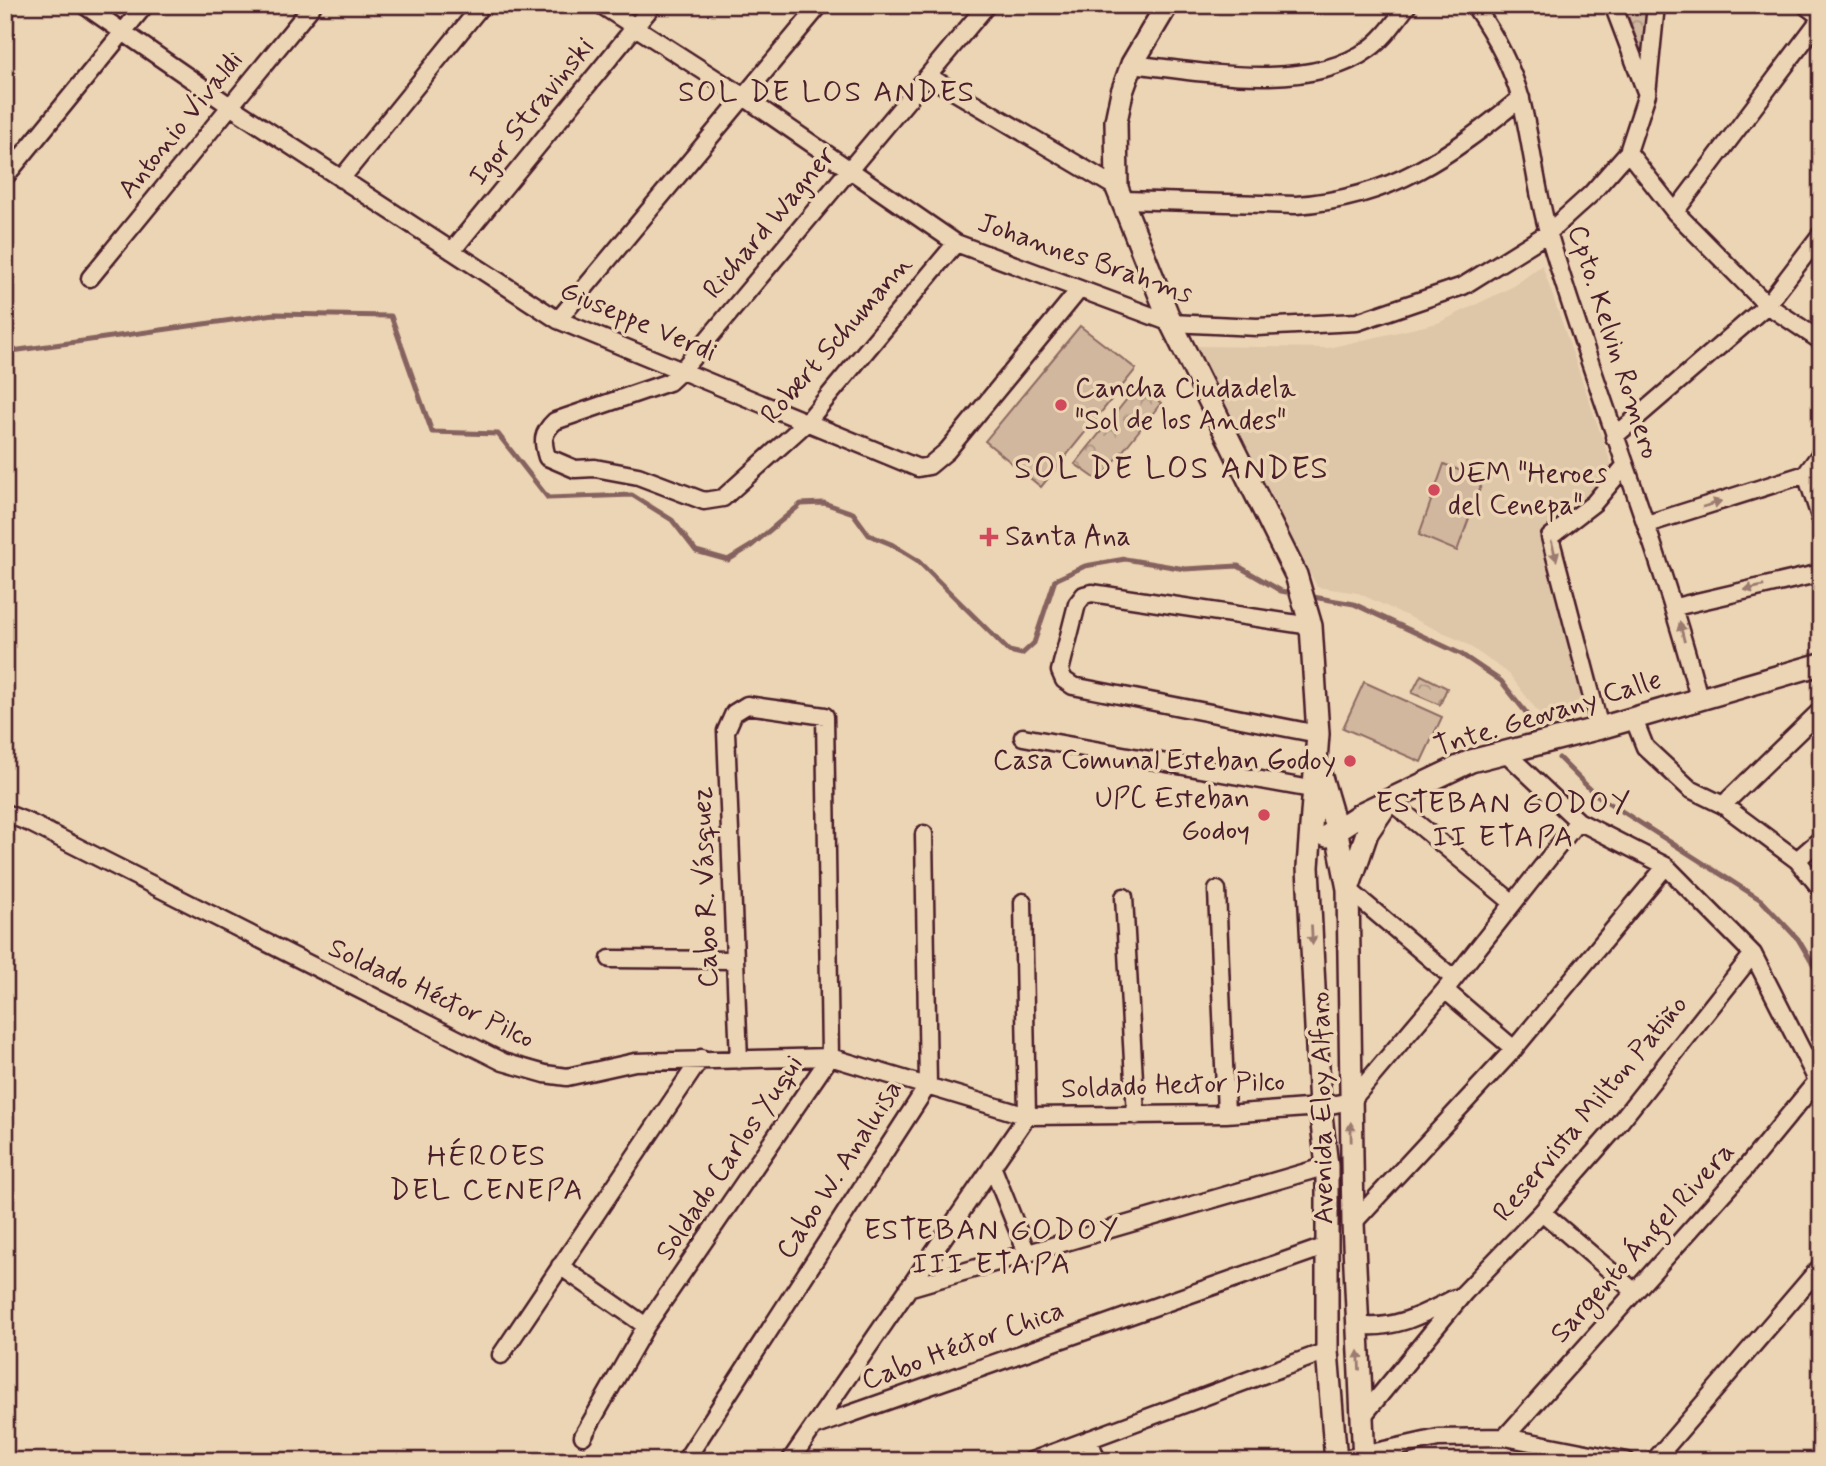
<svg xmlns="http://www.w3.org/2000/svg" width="1826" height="1466" font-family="Mynerve,sans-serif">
<defs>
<pattern id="forest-crowns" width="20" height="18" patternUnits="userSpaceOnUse" patternTransform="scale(1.75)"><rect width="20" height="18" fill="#d1b79e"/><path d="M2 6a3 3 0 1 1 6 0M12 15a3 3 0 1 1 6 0" fill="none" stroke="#ac9481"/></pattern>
</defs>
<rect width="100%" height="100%" fill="#ecd5b4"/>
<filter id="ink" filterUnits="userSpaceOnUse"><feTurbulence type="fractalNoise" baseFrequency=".0143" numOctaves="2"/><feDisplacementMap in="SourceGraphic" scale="14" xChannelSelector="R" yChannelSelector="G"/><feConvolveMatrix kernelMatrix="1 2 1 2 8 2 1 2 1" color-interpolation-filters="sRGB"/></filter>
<g filter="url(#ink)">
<!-- built -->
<path fill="#dec6a9" d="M1542 265 1613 469 1606 483 1542 536 1586 712 1549 726 1509 674 1465 643 1358 593 1317 587 1196 346 1328 348 1438 323 1514 286Z"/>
<!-- forest -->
<path fill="url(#forest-crowns)" stroke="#8e6b64" stroke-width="2" d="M1624 5H1647L1644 54 1641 52Z
M1139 384 1161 403 1099 481 1075 464Z
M1421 675 1447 688 1440 705 1412 693Z"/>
<!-- pitch -->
<path fill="#d1b79e" stroke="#8e6b64" stroke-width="2" d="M1080 326 1136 369 1041 487 985 441Z
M1444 464 1483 480 1457 551 1419 535Z
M1364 682 1442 717 1421 762 1343 728Z"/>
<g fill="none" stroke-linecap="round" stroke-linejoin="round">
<!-- stream -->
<path stroke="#85625e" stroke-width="5" d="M5 343 12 351 274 314 391 316 432 432 498 434 548 498 632 495 672 520 696 551 728 560 751 546 801 504 824 503 853 513 869 535 891 544 917 560 1009 651 1022 654 1034 643 1055 580 1085 566 1125 559 1185 569 1238 566 1281 591 1297 594
M1307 596 1354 604 1461 654 1501 681 1540 730
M1559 758 1595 794 1761 900 1798 939 1821 978"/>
<!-- minor casing -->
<g stroke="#4a1f2b" stroke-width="21">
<path id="minor" d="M84 5 230 106 558 320 918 468 929 466 947 451 1079 290
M601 5 744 97 956 243 1171 323 1257 327 1357 322 1463 286 1548 233 1591 194 1628 152 1647 94 1656 5
M1474 5C1494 34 1512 66 1521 100 1532 144 1536 191 1549 235 1595 391 1658 541 1699 698
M1613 5 1646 92
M1132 64C1201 72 1309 93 1369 49 1385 38 1396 20 1408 5
M928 76 1117 188
M1628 152 1675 212 1767 305 1821 341
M5 177 145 5
M341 179 482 5
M1123 200 1296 205C1393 198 1448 157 1521 98
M1675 212 1821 18
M956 243 806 423 723 498 704 501 638 476 595 468 575 469 547 457C542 441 542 433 555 421L669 382 682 370 987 5
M452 251 653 5
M90 278 313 5
M558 320 820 5
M1614 437 1767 305 1821 234
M1806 474 1821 520
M1647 524 1806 474 1821 453
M1675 607 1821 573
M1311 626 1092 593 1084 595 1077 604 1060 671 1064 680 1073 686 1318 734
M1633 717 1645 747 1690 789 1723 805 1797 860 1821 889
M1600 728 1550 537 1594 503 1624 467
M1023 737 1322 791
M1506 753 1578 821 1666 866 1753 954 1821 1088
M1389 800 1513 903
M1723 805 1821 710
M5 813 30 823 503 1062 545 1074 567 1077 635 1062 830 1057 1027 1116 1226 1114 1320 1107 1351 1101 1445 990 1578 821
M1797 860 1821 839
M1348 889 1453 978
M1217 890 1226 1114
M1124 897 1136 1116
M610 959 735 960
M1445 990 1514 1049
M992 1166 1027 1253
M1542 1212 1635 1292
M1353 1223 1514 1049 1666 866
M560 1266 646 1326
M908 1288 1327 1166
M1357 1325C1394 1331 1423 1314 1455 1298
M501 1355 701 1058
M1362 1417 1464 1293 1542 1212 1612 1132 1753 954
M816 1426 1327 1246
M583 1436 646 1326 830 1057 825 716 747 705 734 713 726 731 739 1060
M1505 1437 1743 1171 1817 1081
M1089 1439 1097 1461
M685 1461 928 1085 924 834
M790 1461 1027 1116 1023 902
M1031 1461 1327 1351
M1335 1461 1438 1438 1505 1437 1627 1461
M1654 1461 1821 1266
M1818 1461 1821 1458"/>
</g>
<!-- tertiary casing -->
<g stroke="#4a1f2b" stroke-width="26">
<path id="tertiary" d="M1167 5 1132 64 1122 92 1116 121 1117 188 1171 323 1296 575 1311 626 1318 734 1308 867 1320 1107 1327 1166V1351L1336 1461
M1809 5 1821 14
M1319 770 1336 828 1348 889 1353 1223 1364 1461
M1327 836 1364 812 1471 761 1600 728 1821 664
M1349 886 1367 833 1388 802"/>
</g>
<!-- minor -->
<use href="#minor" stroke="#ecd5b4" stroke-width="16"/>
<!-- tertiary -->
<use href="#tertiary" stroke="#ecd5b4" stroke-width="21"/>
</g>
<!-- one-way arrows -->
<defs><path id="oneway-solid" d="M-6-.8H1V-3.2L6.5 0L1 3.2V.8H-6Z" transform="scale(1.75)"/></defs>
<g fill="#9b7a70">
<use href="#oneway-solid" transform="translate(1712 504) rotate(-18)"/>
<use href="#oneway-solid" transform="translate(1554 551) rotate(75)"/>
<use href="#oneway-solid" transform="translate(1754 588) rotate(167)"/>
<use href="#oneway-solid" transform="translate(1682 632) rotate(-104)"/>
<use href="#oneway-solid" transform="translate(1312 935) rotate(87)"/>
<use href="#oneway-solid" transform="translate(1351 1132) rotate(-91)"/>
<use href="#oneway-solid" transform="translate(1359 1360) rotate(-93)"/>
</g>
</g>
<!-- markers -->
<g fill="#d1495b" stroke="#ecd5b4" stroke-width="2.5">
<circle cx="1061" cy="405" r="7"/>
<circle cx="1434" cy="490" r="7"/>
<path d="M985.5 526.5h7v7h7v7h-7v7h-7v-7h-7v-7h7z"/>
<circle cx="1350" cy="761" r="7"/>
<circle cx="1264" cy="815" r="7"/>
</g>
<g text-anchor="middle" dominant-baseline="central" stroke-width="7" stroke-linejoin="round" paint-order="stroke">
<!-- street labels -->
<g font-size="28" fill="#4a1f2b" stroke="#ecd5b4">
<text transform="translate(532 112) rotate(-51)">Igor Stravinski</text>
<text transform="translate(181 125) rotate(-51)">Antonio Vivaldi</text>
<text transform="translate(770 223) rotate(-50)">Richard Wagner</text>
<text transform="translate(1085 259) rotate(19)">Johannes Brahms</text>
<text transform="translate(638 322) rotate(23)">Giuseppe Verdi</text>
<text transform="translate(837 340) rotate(-49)">Robert Schumann</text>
<text transform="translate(1613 342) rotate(72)">Cpto. Kelvin Romero</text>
<text transform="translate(1548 714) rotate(-17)">Tnte. Geovany Calle</text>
<text transform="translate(706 887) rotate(-92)">Cabo R. Vásquez</text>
<text transform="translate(431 994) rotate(25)">Soldado Héctor Pilco</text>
<text transform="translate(1173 1086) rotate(-2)">Soldado Hector Pilco</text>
<text transform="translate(1323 1108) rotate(-91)">Avenida Eloy Alfaro</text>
<text transform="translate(1591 1109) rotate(-50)">Reservista Milton Patiño</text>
<text transform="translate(730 1158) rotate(-56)">Soldado Carlos Yuqui</text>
<text transform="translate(840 1170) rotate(-57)">Cabo W. Analuisa</text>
<text transform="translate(1643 1243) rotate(-48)">Sargento Ángel Rivera</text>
<text transform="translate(963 1346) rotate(-20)">Cabo Héctor Chica</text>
</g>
<!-- poi labels -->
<g font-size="28" fill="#4a1f2b" stroke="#ecd5b4" text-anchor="start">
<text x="1075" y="389">Cancha Ciudadela<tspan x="1075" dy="32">"Sol de los Andes"</tspan></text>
<text x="1448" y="474">UEM "Heroes<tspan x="1448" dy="32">del Cenepa"</tspan></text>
<text x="1005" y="537">Santa Ana</text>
<text x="1336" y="761" text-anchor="end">Casa Comunal Esteban Godoy</text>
<text x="1250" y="799" text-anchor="end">UPC Esteban<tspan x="1250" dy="32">Godoy</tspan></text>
</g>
<!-- neighbourhood labels -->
<g font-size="30" letter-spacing="2" fill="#4a1f2b" stroke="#ecd5b4">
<text x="827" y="92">SOL DE LOS ANDES</text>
<text x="1504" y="803">ESTEBAN GODOY<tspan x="1504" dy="34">II ETAPA</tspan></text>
<text x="487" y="1156">HÉROES<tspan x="487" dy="34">DEL CENEPA</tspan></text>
<text x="992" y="1230">ESTEBAN GODOY<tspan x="992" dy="34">III ETAPA</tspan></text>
</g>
<!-- quarter labels -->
<g font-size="32" letter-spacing="2" fill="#4a1f2b" stroke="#ecd5b4">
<text x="1172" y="469">SOL DE LOS ANDES</text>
</g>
</g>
<!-- margin -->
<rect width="1826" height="1466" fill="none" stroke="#ecd5b4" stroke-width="28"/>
<rect x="14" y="14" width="1798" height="1438" fill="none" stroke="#4a1f2b" stroke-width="2.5" filter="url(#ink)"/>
</svg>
